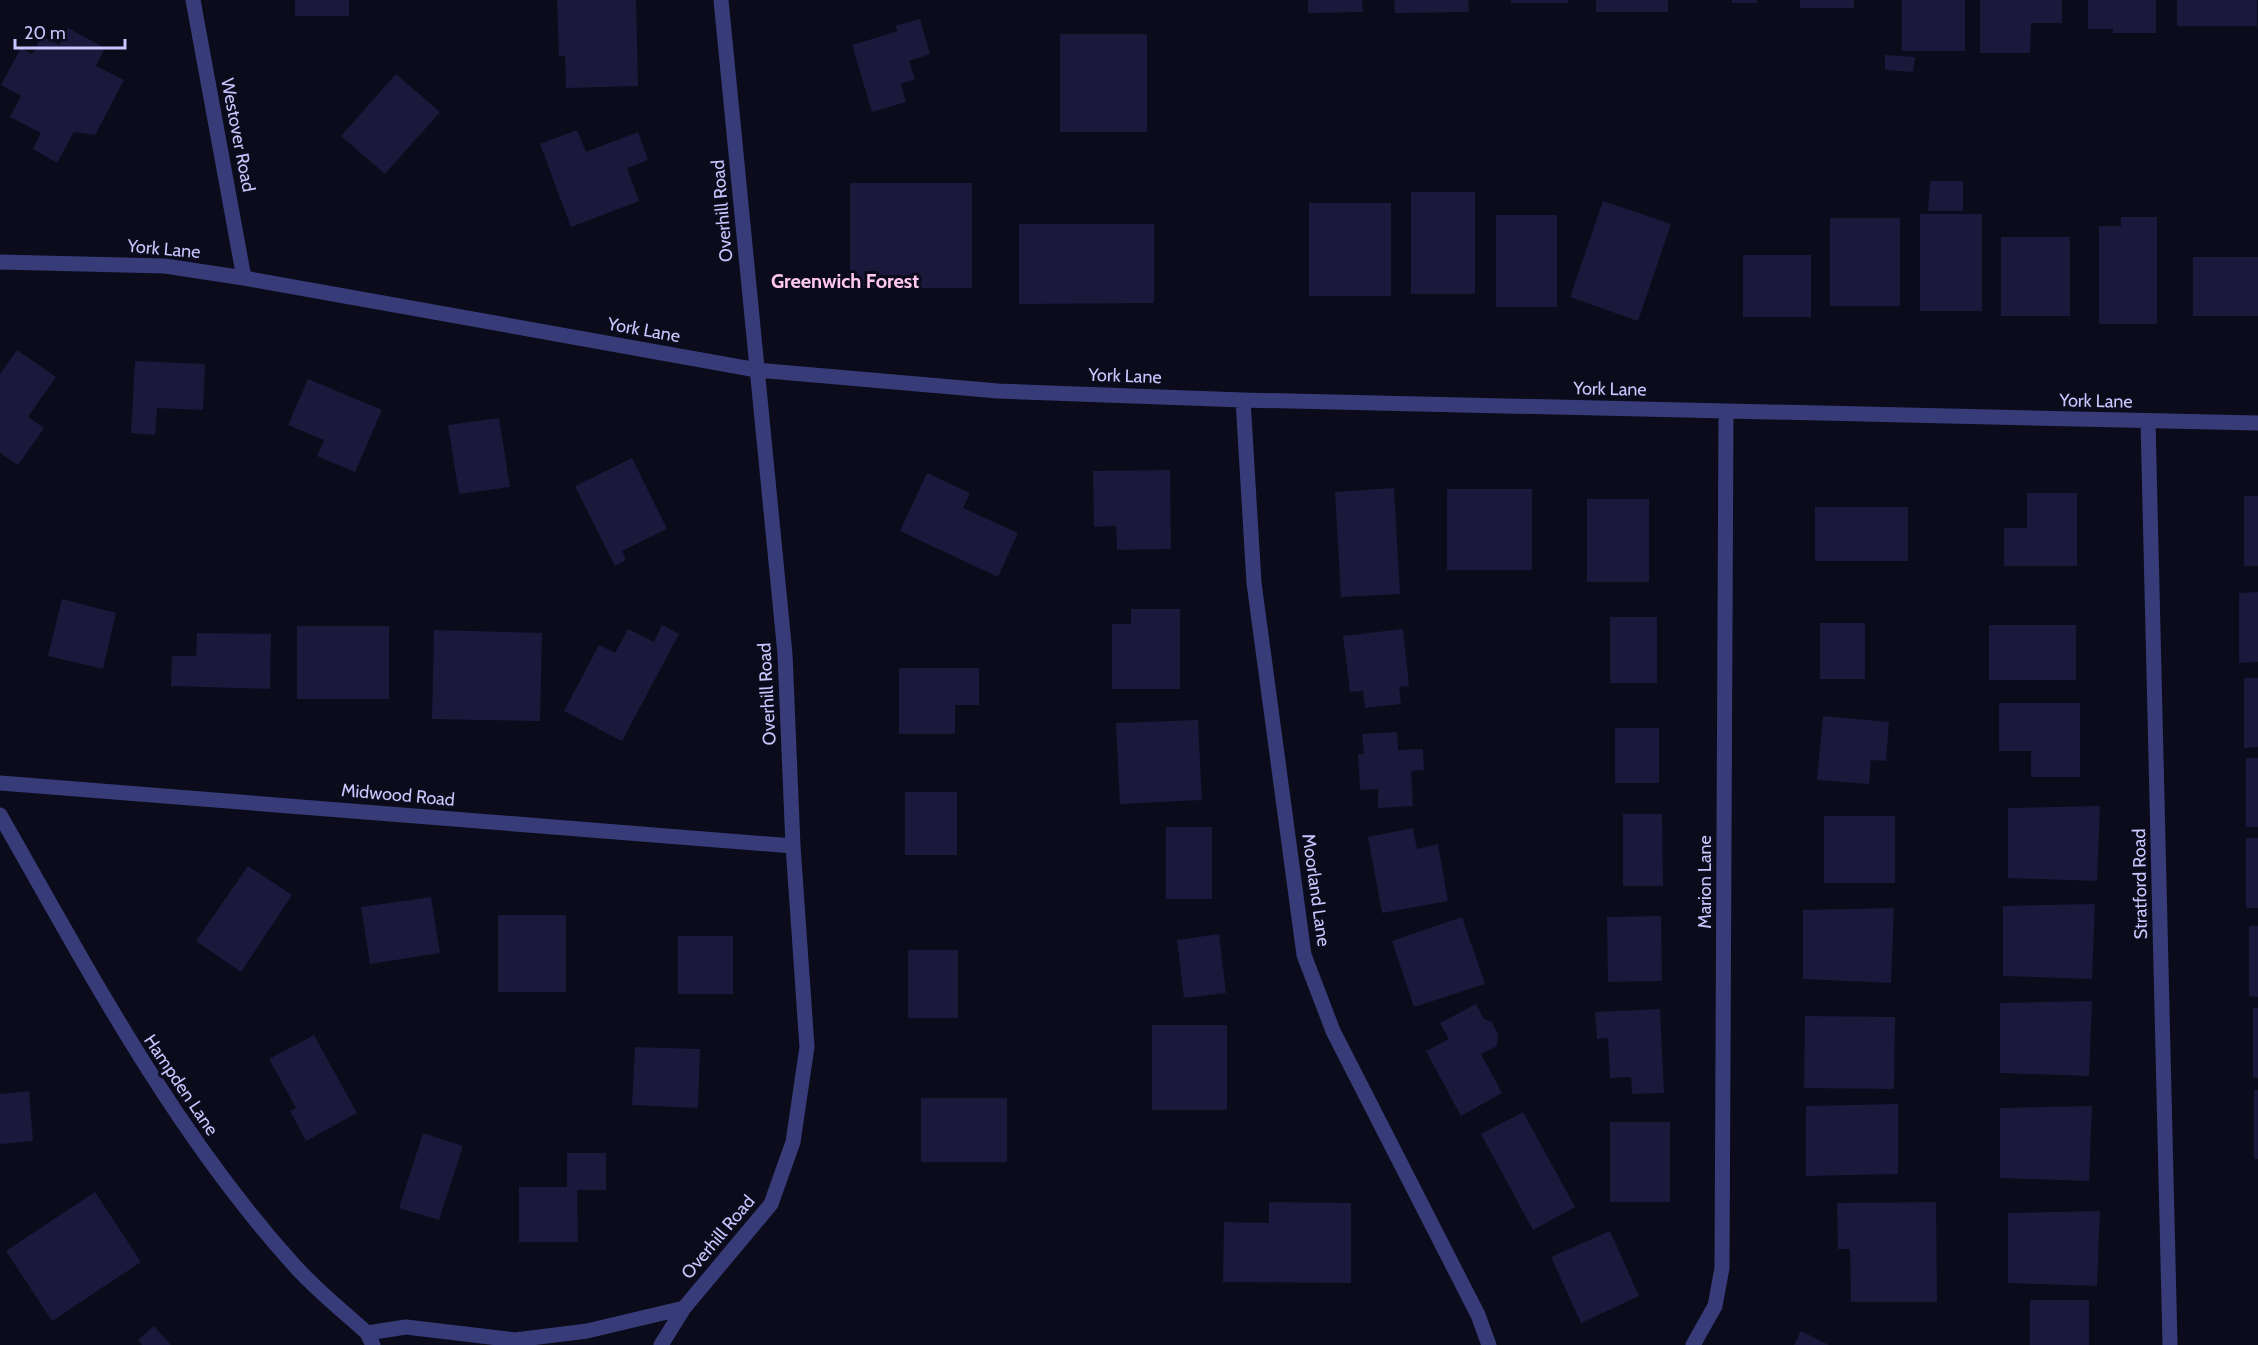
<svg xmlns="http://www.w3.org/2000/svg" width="2258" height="1345" font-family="Cabin,sans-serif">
<rect width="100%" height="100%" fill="#0c0b1b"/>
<!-- building -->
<path fill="#1b183b" d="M295 0H349V16H295Z
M557 0H636L638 86 566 88 565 56H559Z
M1308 0H1362L1363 12 1308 13Z
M1394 0H1468L1469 12 1395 13Z
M1511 0H1568V3H1511Z
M1596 0H1668V12H1596Z
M1732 0H1757V3H1732Z
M1800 0H1854V8H1800Z
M1902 0H1965V51H1902Z
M1980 0H2062V23H2031L2030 53H1980Z
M2088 0H2156V33H2113V29H2088Z
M2177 0H2257V26H2177Z
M920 19 930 54 909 61 915 79 901 84 906 102 872 112 852 45 898 31 895 26Z
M68 28 105 48 96 66 124 80 95 135 74 132 57 163 33 149 41 133 10 117 21 96 1 85 21 48 32 54 42 36 59 45Z
M1060 34H1147V132H1060Z
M1885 55 1915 57 1913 72 1885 70Z
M396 74 440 112 385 174 341 136Z
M577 130 586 152 638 132 648 160 627 168 639 201 571 227 540 144Z
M1930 181H1963V211H1928Z
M850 183H972V288H850Z
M1411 192H1475V294H1411Z
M1603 201 1671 224 1638 321 1570 297Z
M1309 203H1391V296H1309Z
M1920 214H1982V311H1920Z
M1496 215H1557V307H1496Z
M2121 217H2157V324H2099V226H2121Z
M1830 218H1900V306H1830Z
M1019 224H1154V303L1019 304Z
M2001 237H2070V316H2001Z
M1743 255H1811V317H1743Z
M2193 257H2258V316H2193Z
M17 350 56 377 28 417 44 428 18 465 0 453V374Z
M135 361 205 364 203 410 157 408 155 435 131 433Z
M308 379 382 410 355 472 317 456 324 440 288 425Z
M499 418 510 487 459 494 448 425Z
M632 458 667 529 622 551 626 560 615 566 575 486Z
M1170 470 1171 549 1117 550 1116 526 1094 527 1093 471Z
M927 473 970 493 963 508 1018 533 998 577 900 531Z
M1394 488 1400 594 1341 597 1335 492Z
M1447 489H1532V570H1447Z
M2027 493H2077V566H2004V528H2027Z
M2244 496H2258V566H2244Z
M1587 499H1649V582H1587Z
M1815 507H1908V561H1815Z
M2258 592V662L2239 663V593Z
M62 599 116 613 103 669 48 656Z
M1131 609H1180V689H1112V624H1131Z
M1610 617H1657V683H1610Z
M1820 623H1865V679H1820Z
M662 625 679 634 622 741 564 711 599 645 615 653 628 629 654 642Z
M1989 625H2076V680H1989Z
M297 626H389V699H297Z
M1403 629 1409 686 1399 687 1401 704 1365 708 1363 691 1350 692 1343 636Z
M434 630 542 633 540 721 432 719Z
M197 633 271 634 270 689 171 686 172 656H196Z
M899 668H979V705H955V734H899Z
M2244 678H2258V747L2244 748Z
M1999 703H2080V777H2031V751H1999Z
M1823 716 1889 722 1886 761 1871 760 1869 784 1817 780Z
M1198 720 1202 800 1120 804 1116 723Z
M1615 728H1659V783H1615Z
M1397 732 1398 750 1423 749 1424 770 1411 771 1413 806 1378 808V789L1360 790 1358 754H1364L1362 734Z
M2246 758H2258V827H2246Z
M905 792H957V855H905Z
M2100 806 2097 881 2008 878V808Z
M1623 814H1662L1663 886H1623Z
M1824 816H1895V883H1824Z
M1166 827H1212V899H1166Z
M1413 828 1417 849 1438 844 1448 901 1382 913 1368 837Z
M2246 838H2258V908H2246Z
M248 866 292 895 241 972 196 941Z
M431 897 440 953 370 964 361 907Z
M2095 904 2092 979 2003 976V906Z
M1894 908 1891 983 1803 979V910Z
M498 915H566V992H498Z
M1661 916 1662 981 1608 982 1607 917Z
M1462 917 1485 984 1414 1007 1392 941Z
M2249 926H2258V997L2249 996Z
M1219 934 1226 993 1184 998 1177 940Z
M678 936H733V994H678Z
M908 950H958V1018H908Z
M2092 1001 2089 1076 2000 1073V1003Z
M1476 1004 1484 1019 1492 1022 1498 1035 1497 1046 1481 1054 1502 1093 1461 1116 1426 1051 1449 1039 1440 1023Z
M2253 1008H2258V1078H2253Z
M1660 1009 1664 1093 1632 1094 1631 1077 1610 1078 1608 1038 1597 1039 1595 1012Z
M1805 1016 1895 1017 1894 1089 1804 1088Z
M1152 1025H1227V1110H1152Z
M314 1035 357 1113 306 1141 290 1111 296 1108 269 1059Z
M635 1047 700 1049 698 1108 632 1105Z
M2254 1090H2258V1159H2254Z
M29 1091 33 1141 0 1144V1094Z
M921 1098H1007V1162H921Z
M1898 1104V1174L1806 1176V1106Z
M2092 1106 2089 1181 2000 1178V1108Z
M1523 1112 1575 1207 1533 1230 1481 1134Z
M1610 1122H1670V1202H1610Z
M423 1133 463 1146 439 1220 399 1208Z
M567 1153H606V1190H577L578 1242H519V1187H567Z
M95 1192 141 1262 52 1321 6 1251Z
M1269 1202 1351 1203V1283L1223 1282 1224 1222 1269 1223Z
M1936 1202 1937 1302H1851L1850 1249H1838L1837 1203Z
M2100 1211 2097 1286 2008 1283V1213Z
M1610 1231 1639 1296 1581 1323 1551 1257Z
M2030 1300H2089V1345H2030Z
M154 1326 171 1345H142L138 1340Z
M1801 1331 1829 1345H1794Z"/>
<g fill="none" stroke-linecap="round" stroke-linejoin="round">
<!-- street -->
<path stroke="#373c79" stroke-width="15" d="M193 0 244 278
M0 262 165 266 244 278 757 370 998 391 1243 400 2258 423
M1243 400 1254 583 1304 955 1333 1031 1478 1315 1489 1345
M2148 421 2170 1345
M0 783 793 846
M0 815C89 971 173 1131 294 1265 316 1290 343 1311 367 1333L373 1345
M367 1333 406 1327 515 1340 587 1331 684 1308
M661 1345 684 1308 771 1204 793 1142 807 1047 793 846 785 654 721 0
M1693 1345 1715 1306 1722 1268 1726 412"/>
</g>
<g text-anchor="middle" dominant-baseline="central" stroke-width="6" stroke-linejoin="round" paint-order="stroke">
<!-- street labels -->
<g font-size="18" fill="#c7c6fe" stroke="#0c0b1b">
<text transform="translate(238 135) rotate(79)">Westover Road</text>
<text transform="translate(722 211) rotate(-95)">Overhill Road</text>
<text transform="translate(164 249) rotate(5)">York Lane</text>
<text transform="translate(644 330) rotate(10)">York Lane</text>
<text transform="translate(1125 376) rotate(2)">York Lane</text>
<text transform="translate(1610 389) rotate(1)">York Lane</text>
<text transform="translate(2096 401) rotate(1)">York Lane</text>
<text transform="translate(767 694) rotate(-93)">Overhill Road</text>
<text transform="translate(398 795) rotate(5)">Midwood Road</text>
<text transform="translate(1705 882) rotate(-90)">Marion Lane</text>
<text transform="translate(2140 884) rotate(-91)">Stratford Road</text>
<text transform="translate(1316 890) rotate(82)">Moorland Lane</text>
<text transform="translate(181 1085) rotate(56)">Hampden Lane</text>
<text transform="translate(718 1237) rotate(-50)">Overhill Road</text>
</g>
<!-- neighbourhood labels -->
<g font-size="20" font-weight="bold" fill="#fec8f0" stroke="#0c0b1b">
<text x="845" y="281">Greenwich Forest</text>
</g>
</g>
<!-- scale -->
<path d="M15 39v9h110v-9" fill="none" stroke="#c7c6fe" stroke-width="3"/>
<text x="24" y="39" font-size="18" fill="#c7c6fe" stroke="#0c0b1b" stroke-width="4.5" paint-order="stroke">20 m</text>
</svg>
